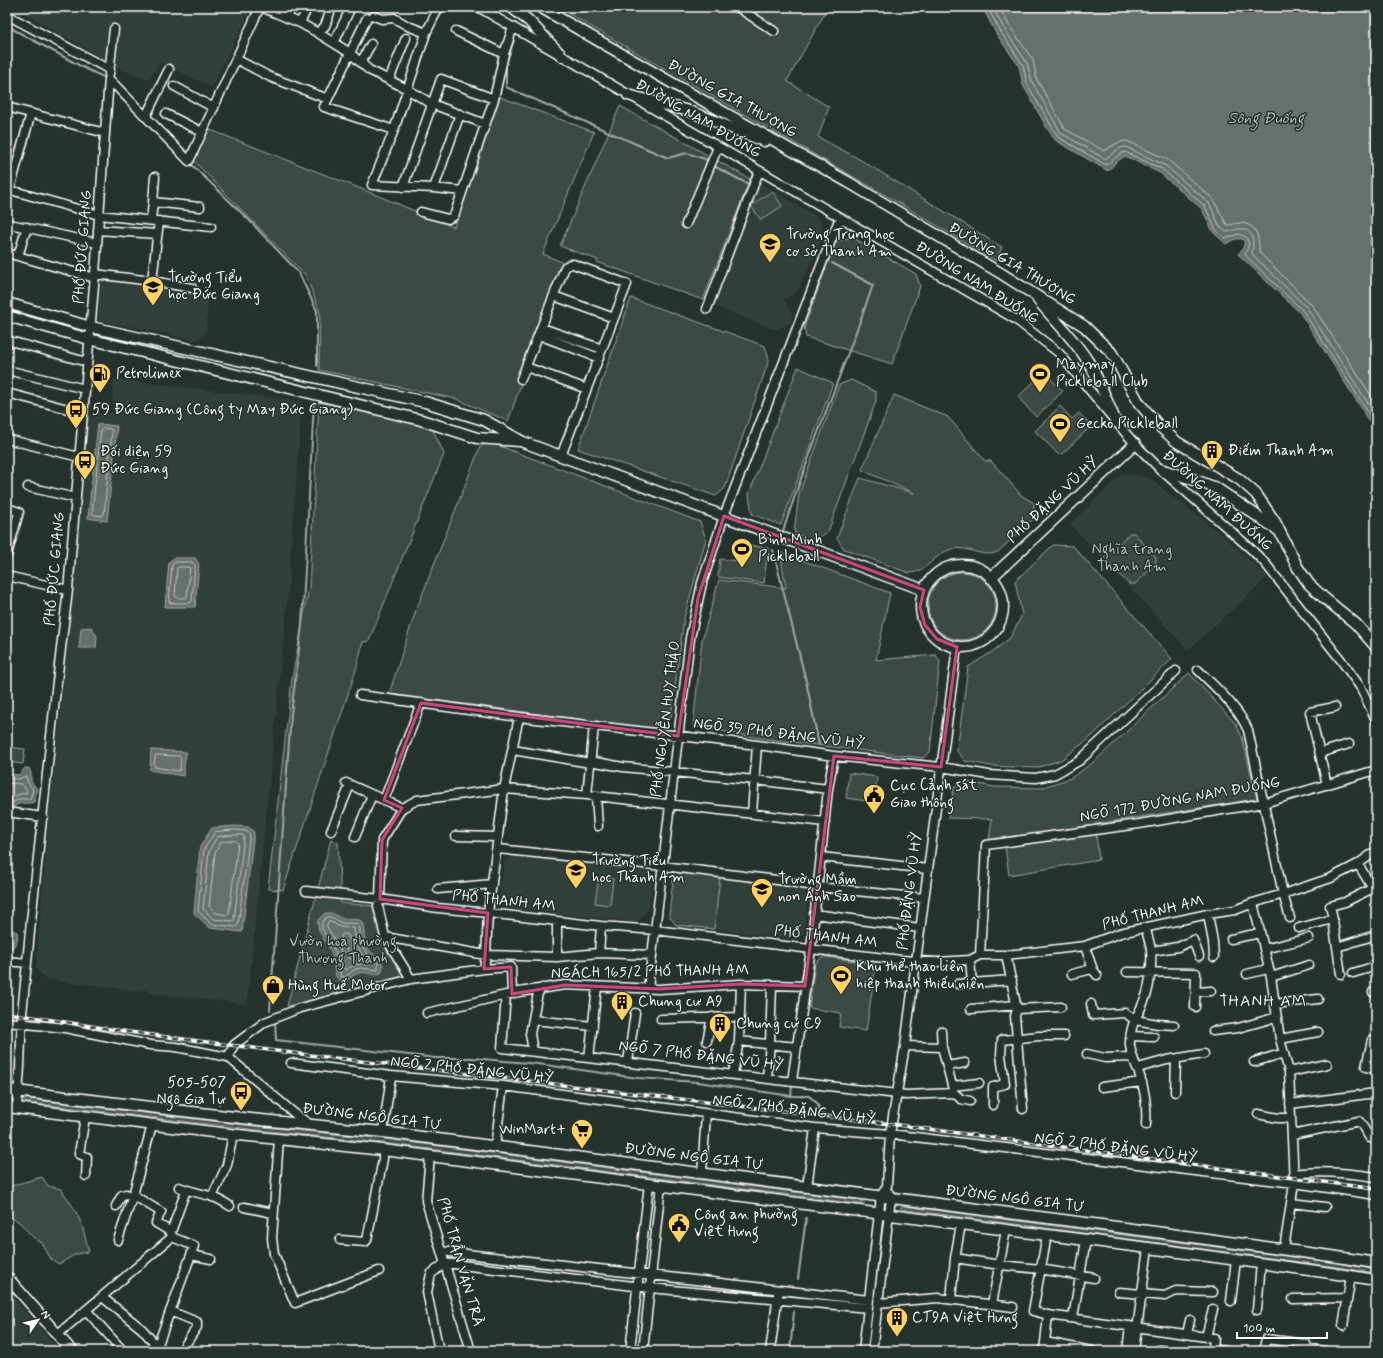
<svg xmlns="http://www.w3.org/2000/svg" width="1383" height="1358" font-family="Mynerve,sans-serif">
<rect width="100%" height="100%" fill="#26332d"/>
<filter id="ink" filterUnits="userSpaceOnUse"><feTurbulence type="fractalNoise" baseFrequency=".025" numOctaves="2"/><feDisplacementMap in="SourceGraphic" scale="8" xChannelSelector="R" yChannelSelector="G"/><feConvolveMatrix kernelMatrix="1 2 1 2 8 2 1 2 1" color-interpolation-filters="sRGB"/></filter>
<g filter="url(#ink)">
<!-- built -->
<path fill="#333f3a" d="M18 7H252L212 87 160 63 148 80 123 70 17 9Z
M762 184 816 216 819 219 823 230 824 235 797 292 784 300 792 313V321L787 325 776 330 717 307 714 302 756 188Z
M101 278 208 293 206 333 196 340 98 320Z
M114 379 301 401 300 427 287 604 247 1004 150 993 148 991 142 989 139 991 45 979 36 968 47 833 63 690 76 543 89 414 112 413Z
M1123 473 1148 477 1221 534 1268 577 1188 650 1070 524Z
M515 855 647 870 653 880 648 910 636 922 506 908 498 901 505 861Z
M720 877 803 888 808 897 804 933 797 940 714 929Z
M7 1291 20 1305 60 1351H7Z"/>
<!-- green -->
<path fill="#3e4944" stroke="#9ea4a2" d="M557 7H828L787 81 829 107 818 137 859 159 1002 247 996 261 906 207Z
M500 97 594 132 543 254 564 263 508 421 456 399 319 370 320 312 306 276 193 160 208 129 354 186 454 227Z
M620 106 750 179 703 300 597 262 598 260 560 246Z
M772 191 782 206 761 220 751 206Z
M852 237 916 274 920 286 892 364 806 337 804 328 835 242Z
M631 298 765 346 769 360 725 488 716 496 578 449Z
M798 367 833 383 781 525 752 514 749 494Z
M1044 372 1063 391 1036 417 1018 397Z
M851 380 876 392V401L828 532 813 541 794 532 799 494 839 385Z
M894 395 948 417 985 461H991L1022 496 1034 503V518L998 552C981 559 968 545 952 549 933 554 927 573 909 573L844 549 837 538 860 478 914 493 862 470Z
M319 402 432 428 444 454 369 641 363 642 356 670 283 890 268 889 292 679 309 587Z
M1060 406 1072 419 1079 413 1091 426 1060 456 1035 431Z
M489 442 700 522 706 539 684 618 671 718 654 729 389 694 415 613 480 447Z
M1130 533H1134L1156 557V564L1135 584H1129L1104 558Z
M740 544 768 548 764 583 718 577 720 559 738 561Z
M1053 545 1073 546 1172 659 1090 738 1061 760 1036 768 991 766 965 761 957 751 968 667 992 652 1010 638 1022 615 1015 581Z
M780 552 890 593 876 660 936 655 940 661 930 752 923 758 759 738 693 726 702 640 719 580 786 588Z
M928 606a34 34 0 1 1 68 0a34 34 0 1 1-68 0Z
M1189 673 1236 724 1242 737 1257 799 1095 824 1099 860 1009 875 1004 839 989 841 992 819 948 818 954 788 963 781 994 787 1040 788 1071 778 1095 761Z
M7 747 25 749 23 764 7 762Z
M849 773 877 777 874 802 846 798Z
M331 839 338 843 341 903 374 906 407 978 287 1006Z
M682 873 720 877 714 929 676 925 669 916 673 880Z
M599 877 613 879 610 905 595 903Z
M822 957H826L876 964 866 1031 839 1027 841 1013 809 1008 815 964Z
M25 1099 251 1126 384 1139 862 1201 865 1203 862 1204 384 1143 251 1129 25 1102 24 1100Z
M42 1177 48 1186 61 1189 74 1208 82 1225 89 1252 76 1254 59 1264 51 1259 42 1243 34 1238 18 1221 7 1216V1187Z
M902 1206 1331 1262 1376 1270V1273L1331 1266 902 1209 900 1208Z"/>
<!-- water -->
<path fill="#67706c" stroke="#a4a9a7" d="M982 7H1376V423L1371 421H1368L1362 409 1300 313 1238 254C1243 249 1245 246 1244 240 1237 237 1232 240 1226 244L1213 232 1202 209 1160 173 1125 156 1116 162 1108 171 1055 140 1047 128 1023 85 1019 66 997 35Z
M98 424 117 426 107 521 88 518Z
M174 558H195L199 564 195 607H165L169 562Z
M91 627 97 636 96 648H79L81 628Z
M151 750 186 752 183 776 150 770Z
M25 768H29L31 773V781L37 789 34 802C25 805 24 800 13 807L7 805V774L19 775Z
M234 826 248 827 254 832 242 932 210 928 194 913 200 847 212 828Z
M325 913C337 912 336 918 344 919 350 920 355 918 361 921 366 929 362 939 368 948 374 957 387 960 381 973 374 977 367 971 359 973 353 974 349 980 343 982 332 979 335 963 332 954 328 941 316 934 318 920Z
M7 928 17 932C19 941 15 947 7 951Z"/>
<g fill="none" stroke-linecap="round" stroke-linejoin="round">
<!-- shore -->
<path stroke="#c2c6c4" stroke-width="1" d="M987 7 1001 32 1023 65 1027 84 1058 137 1106 165 1122 153 1125 152 1162 169 1205 206 1216 230 1225 238 1239 234 1246 237 1249 244 1245 255 1303 311 1365 407 1370 416 1376 418
M992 7 1005 30 1027 63 1032 82 1061 133 1105 159 1120 148 1126 147 1166 166 1209 203 1220 227 1226 232C1230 232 1234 229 1239 229 1256 229 1253 243 1252 254L1307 308 1373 411 1376 413
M999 7 1010 27 1033 60 1037 80 1065 129 1104 151 1119 142 1127 141 1168 160 1213 199 1227 225C1231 225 1236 223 1240 223 1258 224 1259 238 1259 252L1312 305 1376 403
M103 428 111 429 112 431 104 514 102 516 94 515 92 513 101 430Z
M176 562H192L195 565 192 601 190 603H171L169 602 172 565Z
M179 567H188L190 568 187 596 186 598H177L175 596 177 568Z
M156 755 180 756 181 758 180 770 178 771 155 767 154 765Z
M7 778 19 779 26 776 28 783 33 789 30 799H19L12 803 7 802
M7 783 22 784 27 791 26 793C19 794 14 797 7 797
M234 830 246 831 250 834 238 925 236 927 211 924 198 911 204 849 215 832Z
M234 835H243L244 837 234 920 232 921 214 919 203 909 209 851 217 837Z
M236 841 238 843 229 913 227 915 216 913 209 906 215 853 221 842Z
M327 917C334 916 336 921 342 923 348 924 352 922 358 924L360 929V937L362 946 371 958 378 962V970L360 968 354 970 345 977H341L335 951 322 929V922Z
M328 922H331L340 927 354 928C355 941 358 950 366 960V963C358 964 353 965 346 970L344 969 340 948 327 927Z
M343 934 348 935 352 949 355 956 354 958 351 959 349 958 346 947 341 937Z"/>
<!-- stream -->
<path stroke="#a4a9a7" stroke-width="2" d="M7 26 88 70 106 78
M514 40 506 64V87L668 158 687 153 705 159 709 162
M191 164 249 220 299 273 317 311V366
M712 165 746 183H751
M783 531C810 448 844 368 873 285L832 263
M773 550 806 681 819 745
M270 1010 291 714 302 625 314 403
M275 1020 276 1040 436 1058H472L538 1064 638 1078 698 1082 791 1096H809L818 1104 819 1111
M791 1096 792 1086
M798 1279 806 1218
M790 1351 794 1311"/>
<!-- minor casing -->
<g stroke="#fff" stroke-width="11">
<path id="minor" d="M261 7 300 23 318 33 350 53 369 70 407 89 432 104 485 124
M439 7 426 33 394 130 372 185 434 188 462 191
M478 7 1015 319 1059 353 1116 422 1135 444 1160 469 1250 548 1265 563 1341 660 1361 688 1376 720
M737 7 774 31
M7 15 110 70
M374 16 382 19 394 18 408 26 426 33
M287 18 292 7
M367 18 324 107 394 130
M300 23 308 7
M456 31 504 54
M318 33 325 26 332 7
M334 43 351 7
M236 59 270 77 328 99
M361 62 371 44
M109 74 114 29
M389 80 406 38
M174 86 214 108
M7 107 105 133 95 274 68 590 56 690 31 921 22 1014 20 1067 17 1108
M166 114 202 132
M146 116 169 69
M105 133 109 79 189 161 260 7
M403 187 441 79 494 99
M434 188 460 114
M7 189 99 215 211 227
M10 189 31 113
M153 202 155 177
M421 212 448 219 454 216 494 99 504 54 513 27
M151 220 153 202 200 207
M10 224 97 243
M686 224 718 147
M98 230 157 234
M7 253 95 278
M18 256 27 227
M95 274 152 281 192 288
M152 281 159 221
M554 296 614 318
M707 309 759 171
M542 328 602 349
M539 335 599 358
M10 341 87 362
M526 367 587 389
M7 370 85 389
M521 379 565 267 570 264H573L627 284 561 456
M7 393 83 413
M7 439 79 457
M28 487 76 498
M7 508 19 512 7 555
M7 576 68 590
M1198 670C1216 688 1237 706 1248 730L1283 894 1290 918
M360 695 519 717 757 745 834 756 941 767 989 775 1036 778 1055 774 1079 761 1176 671
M513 750 590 763
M1320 753 1349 744
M590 761 623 767 755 780 828 789
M346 783 402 808
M1327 785 1310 712 1335 707
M587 795 594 726
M596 796 598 826
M384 800 421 703
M402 808 417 800 504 789 587 795 825 822
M402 808 382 840 380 899 378 906 385 937 411 979
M7 812 43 817
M752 813 757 745
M331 831 350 785
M456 836 498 837
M355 837 372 795
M497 849 663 866 785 881 818 887 924 898
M821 857 928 869
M1358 864 1376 894
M438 889 492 884
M306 891 380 899 438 908 488 913 601 926 655 930 901 960 937 962 970 960 980 955H1006L1085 946 1120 933 1208 914 1235 910 1253 903 1283 894 1331 878 1358 864 1376 851
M1253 903 1271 977 1280 1039 1289 1072 1294 1183 1284 1249
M814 914 920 928
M1208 914 1213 942 1214 957
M1299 928 1333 919
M1146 929C1147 935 1150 943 1151 950 1152 960 1150 986 1146 996 1140 1014 1129 1023 1130 1045 1131 1058 1138 1067 1141 1080 1146 1095 1147 1110 1146 1125
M385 937 486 955 557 957 599 953 652 955
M1231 939 1260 933
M1085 946 1093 970 1097 975
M1337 947 1376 935
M1264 949 1309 938
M1151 951 1178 947 1193 940 1199 956
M599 953 601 926
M980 955 986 845 1139 824 1264 803 1376 770
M1006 955 1017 1009 1015 1016 1023 1109
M557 957V922
M970 960 972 983
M7 961 27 963
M484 969 486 955 488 913 504 789 519 717
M1127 972 1196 973 1195 1007
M1353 973 1376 966
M1072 974 1092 969
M1247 974 1268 969
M1341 974 1332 914 1330 906 1345 902 1373 888
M1271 977 1309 965
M958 984 1012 980
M648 989 690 638 702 583 724 516 840 217
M1196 992 1211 991
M1373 992 1376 991
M506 995 502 1048 906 1095 954 1093
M1091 1004 1093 1015 1125 1013 1135 1020 1158 1024 1174 1025
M1275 1004 1318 999
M971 1009 1016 1005
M1017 1009 1061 1007
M427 1013 519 992 565 985 659 989 741 984 805 986
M661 1019 740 1017
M533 1020 593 1026
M7 1022 65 1028 150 1045 176 1047 228 1057
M941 1031 942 1047 954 1093 961 1099 970 1101
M1213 1031 1238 1028 1277 1017
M1131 1036 1154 1037
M1280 1039 1318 1032
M1372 1040 1366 1067 1376 1069
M707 1041 712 1017
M739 1041 796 1047
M905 1046 942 1047
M533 1051 530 1034 538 993 542 988
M1087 1054 1105 1058 1132 1057
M589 1058 597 987
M628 1062 635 1013
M1254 1062 1284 1053
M291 1063 391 1076 503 1086 815 1128 890 1134 1294 1183 1376 1195
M947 1066 965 1063
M1138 1068 1167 1060 1204 1054
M1289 1072 1327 1064
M733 1074 739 1041 741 984
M767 1078 770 1043 772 985
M792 1081 811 949 828 789 834 756
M952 1086 979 1083
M1102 1087 1142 1082
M1175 1092 1176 1060
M1290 1104 1376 1093
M993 1105V1087L1005 1084 1001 1055 1002 1040 1039 1036H1064
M1258 1114 1278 1118H1291
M85 1117 79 1154 87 1157 86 1176
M152 1125 133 1195 161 1212 156 1223 171 1232 172 1237
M311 1125 295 1114 228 1057 234 1045 265 1022 300 1008 411 979 484 969 511 967 512 994
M383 1132 391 1076
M1292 1135 1359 1121 1370 1138H1376
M279 1139 272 1238 274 1254 295 1303 379 1271
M495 1147 503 1086
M430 1156 426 1201 471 1351
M702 1173 706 1114
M1294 1174C1321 1170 1349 1173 1376 1177
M179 1187C189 1191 200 1193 210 1196 217 1198 224 1202 230 1206
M807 1187 815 1128
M212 1197 227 1165 233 1134
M1291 1203 1325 1207
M116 1206 122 1195 126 1194 133 1196
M244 1207 273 1213
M171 1232 186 1190
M1047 1235 1033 1311 1048 1315 1214 1338 1213 1349 1226 1351
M172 1237 194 1246 191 1255 211 1259
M118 1240 133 1195
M340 1240 365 1242 367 1240 383 1159V1150
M441 1251 869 1300
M955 1258 1000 1265 1040 1269 1094 1278
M1119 1292 1165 1296 1176 1291 1213 1292
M102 1297 142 1329 160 1350
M951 1299 955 1258 961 1224
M1293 1299 1347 1298
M1231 1301 1236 1260
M878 1303 938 1298 1013 1307
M992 1304 1006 1230
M86 1310 123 1351
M1257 1310 1261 1263
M170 1311 197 1322V1327L181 1351
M1073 1318 1086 1240
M1343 1326 1351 1276
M58 1334 172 1237
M1187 1334 1190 1320
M1206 1337 1213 1309
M1045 1342 1092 1351
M157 1347 191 1255
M1159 1350 1170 1351
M439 1351 427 1292 431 1274 445 1263 650 1288 868 1308
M630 1351 649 1184
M643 1351 661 1185
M770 1351 778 1295
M863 1351 881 1196 887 1186 890 1134 905 1046 957 647
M872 1351 891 1198 889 1193
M1044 1351 1048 1315
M1127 1351 1130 1326
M1134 1351 1148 1248
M1263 1351 1266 1339 1306 1344 1305 1348 1325 1351"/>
</g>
<!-- major casing -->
<g stroke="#fff" stroke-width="13">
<path id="major" d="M511 7 529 21 562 56
M540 7 686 91 848 182 1002 274 1084 326 1111 352 1117 362 1139 403 1158 425 1177 442 1239 479 1256 494 1275 522 1298 568 1309 584 1323 597 1356 624 1376 647
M628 95 689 111 764 141
M1038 300C1055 321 1075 340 1089 363 1100 381 1107 402 1116 422
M7 303 91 327 425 402 484 420 523 442 924 590
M7 316 89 339 421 420 477 438 519 441
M1160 469 1195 480 1216 488 1278 530
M921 606a41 41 0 1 1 82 0a41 41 0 1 1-82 0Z
M991 578 1135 444
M7 1090 251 1119 383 1132 1163 1233 1331 1256 1376 1263
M7 1107 229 1134 383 1150 1164 1250 1331 1273 1376 1280
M7 1277 72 1351"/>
</g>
<!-- minor -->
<use href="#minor" stroke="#26332d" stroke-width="8"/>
<!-- major -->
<use href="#major" stroke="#26332d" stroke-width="10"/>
<!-- rail casing -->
<g stroke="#fff" stroke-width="3.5">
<path id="rail" d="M7 1013 129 1032 284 1052 891 1124 1376 1189"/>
</g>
<!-- rail -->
<use href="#rail" stroke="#26332d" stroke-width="2" stroke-dasharray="6" stroke-linecap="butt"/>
</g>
</g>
<!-- marked area -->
<path fill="none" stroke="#ce467c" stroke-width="3" stroke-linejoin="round" d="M724 516 924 590 920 607 925 625 937 639 957 647 941 767 834 756 805 986 741 984 659 989 565 985 512 994 511 967 484 969 488 913 380 899 382 840 402 808 384 800 421 703 678 736 698 598Z"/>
<!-- icons -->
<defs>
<g id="school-pin" transform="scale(1.15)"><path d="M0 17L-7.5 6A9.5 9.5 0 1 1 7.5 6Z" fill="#ffd166" stroke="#26332d"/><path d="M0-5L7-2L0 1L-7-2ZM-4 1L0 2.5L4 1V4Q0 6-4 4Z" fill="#111"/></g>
<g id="fuel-pin" transform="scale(1.15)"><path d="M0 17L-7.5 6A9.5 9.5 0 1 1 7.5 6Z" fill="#ffd166" stroke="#26332d"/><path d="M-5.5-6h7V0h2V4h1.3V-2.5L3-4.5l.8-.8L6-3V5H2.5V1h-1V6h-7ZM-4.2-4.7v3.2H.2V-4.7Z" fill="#111"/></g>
<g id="stadium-pin" transform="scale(1.15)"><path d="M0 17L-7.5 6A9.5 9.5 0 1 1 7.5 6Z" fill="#ffd166" stroke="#26332d"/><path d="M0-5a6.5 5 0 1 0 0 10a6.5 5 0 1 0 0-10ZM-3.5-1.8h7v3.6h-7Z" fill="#111"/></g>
<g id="bus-pin" transform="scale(1.15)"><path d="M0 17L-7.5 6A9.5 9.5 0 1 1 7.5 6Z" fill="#ffd166" stroke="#26332d"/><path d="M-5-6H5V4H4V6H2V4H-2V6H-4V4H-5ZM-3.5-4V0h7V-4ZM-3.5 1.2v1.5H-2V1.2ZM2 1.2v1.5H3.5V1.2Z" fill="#111"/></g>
<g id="building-pin" transform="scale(1.15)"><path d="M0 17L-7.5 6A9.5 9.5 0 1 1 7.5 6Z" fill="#ffd166" stroke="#26332d"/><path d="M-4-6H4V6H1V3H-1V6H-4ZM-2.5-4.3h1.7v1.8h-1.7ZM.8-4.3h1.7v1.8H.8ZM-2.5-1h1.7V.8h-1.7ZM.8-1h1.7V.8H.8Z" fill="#111"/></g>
<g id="civic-pin" transform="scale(1.15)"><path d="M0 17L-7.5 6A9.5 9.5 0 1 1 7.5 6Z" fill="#ffd166" stroke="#26332d"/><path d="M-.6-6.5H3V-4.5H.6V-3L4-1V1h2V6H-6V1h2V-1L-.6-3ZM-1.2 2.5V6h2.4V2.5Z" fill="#111"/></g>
<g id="shop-pin" transform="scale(1.15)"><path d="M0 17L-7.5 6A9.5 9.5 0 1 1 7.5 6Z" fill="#ffd166" stroke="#26332d"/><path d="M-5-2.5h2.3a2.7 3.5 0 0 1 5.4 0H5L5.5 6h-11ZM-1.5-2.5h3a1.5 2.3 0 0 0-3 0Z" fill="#111"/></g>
<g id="supermarket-pin" transform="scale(1.15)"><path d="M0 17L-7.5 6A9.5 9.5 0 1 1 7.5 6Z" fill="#ffd166" stroke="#26332d"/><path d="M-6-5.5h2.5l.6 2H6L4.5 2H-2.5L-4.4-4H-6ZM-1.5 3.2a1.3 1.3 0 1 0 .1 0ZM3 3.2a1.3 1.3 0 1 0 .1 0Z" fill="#111"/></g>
</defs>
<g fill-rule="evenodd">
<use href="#school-pin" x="770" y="244"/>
<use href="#school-pin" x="153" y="287"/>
<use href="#fuel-pin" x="100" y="374"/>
<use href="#stadium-pin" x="1040" y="374"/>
<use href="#bus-pin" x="76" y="410"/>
<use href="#stadium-pin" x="1060" y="424"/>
<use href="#building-pin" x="1212" y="451"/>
<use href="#bus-pin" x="85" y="461"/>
<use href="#stadium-pin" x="742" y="549"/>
<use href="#civic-pin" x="874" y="795"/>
<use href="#school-pin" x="576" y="870"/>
<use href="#school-pin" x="762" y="889"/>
<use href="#stadium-pin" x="841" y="976"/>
<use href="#shop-pin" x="273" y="986"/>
<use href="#building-pin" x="622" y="1002"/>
<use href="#building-pin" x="720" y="1024"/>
<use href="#bus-pin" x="241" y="1092"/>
<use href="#supermarket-pin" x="582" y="1130"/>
<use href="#civic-pin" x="679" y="1224"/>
<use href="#building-pin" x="897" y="1318"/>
</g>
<g text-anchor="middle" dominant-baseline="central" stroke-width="3" stroke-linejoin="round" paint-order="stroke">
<!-- street labels -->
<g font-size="15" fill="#fff" stroke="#26332d">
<text transform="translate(732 99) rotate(29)">ĐƯỜNG GIA THƯỢNG</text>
<text transform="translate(698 119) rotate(30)">ĐƯỜNG NAM ĐUỐNG</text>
<text transform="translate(83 247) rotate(-86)">PHỐ ĐỨC GIANG</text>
<text transform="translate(1012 264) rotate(31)">ĐƯỜNG GIA THƯỢNG</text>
<text transform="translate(977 283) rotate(32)">ĐƯỜNG NAM ĐUỐNG</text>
<text transform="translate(1053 500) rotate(-43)">PHỐ ĐẶNG VŨ HỶ</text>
<text transform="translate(1217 501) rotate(42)">ĐƯỜNG NAM ĐUỐNG</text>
<text transform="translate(55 569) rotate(-85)">PHỐ ĐỨC GIANG</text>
<text transform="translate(666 719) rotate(-83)">PHỐ NGUYỄN HUY THẢO</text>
<text transform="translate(779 734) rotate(7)">NGÕ 39 PHỐ ĐẶNG VŨ HỶ</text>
<text transform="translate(1180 800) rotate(-10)">NGÕ 172 ĐƯỜNG NAM ĐUỐNG</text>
<text transform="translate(910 891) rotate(-83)">PHỐ ĐẶNG VŨ HỶ</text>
<text transform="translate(504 901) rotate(6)">PHỐ THANH AM</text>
<text transform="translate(1153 913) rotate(-14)">PHỐ THANH AM</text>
<text transform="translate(826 937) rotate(7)">PHỐ THANH AM</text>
<text transform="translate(650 972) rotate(-1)">NGÁCH 165/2 PHỐ THANH AM</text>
<text transform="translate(701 1056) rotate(7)">NGÕ 7 PHỐ ĐẶNG VŨ HỶ</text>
<text transform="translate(472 1070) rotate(6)">NGÕ 2 PHỐ ĐẶNG VŨ HỶ</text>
<text transform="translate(794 1110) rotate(7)">NGÕ 2 PHỐ ĐẶNG VŨ HỶ</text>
<text transform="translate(372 1117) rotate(7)">ĐƯỜNG NGÔ GIA TỰ</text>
<text transform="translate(1116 1148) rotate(7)">NGÕ 2 PHỐ ĐẶNG VŨ HỶ</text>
<text transform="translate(694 1157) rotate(7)">ĐƯỜNG NGÔ GIA TỰ</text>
<text transform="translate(1015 1199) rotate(7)">ĐƯỜNG NGÔ GIA TỰ</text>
<text transform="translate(460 1262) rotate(74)">PHỐ TRẦN VĂN TRÀ</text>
</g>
<!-- poi labels -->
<g font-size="15" fill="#fff" stroke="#26332d" text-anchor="start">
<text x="786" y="235">Trường Trung học<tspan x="786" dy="17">cơ sở Thanh Am</tspan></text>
<text x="168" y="278">Trường Tiểu<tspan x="168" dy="17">học Đức Giang</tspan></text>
<text x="1056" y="365">Maymay<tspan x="1056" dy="17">Pickleball Club</tspan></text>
<text x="116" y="374">Petrolimex</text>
<text x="92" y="410">59 Đức Giang (Công ty May Đức Giang)</text>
<text x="1076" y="424">Gecko Pickleball</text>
<text x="1228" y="451">Điếm Thanh Am</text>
<text x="100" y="452">Đối diện 59<tspan x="100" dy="17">Đức Giang</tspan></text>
<text x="758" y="540">Bình Minh<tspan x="758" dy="17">Pickleball</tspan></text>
<text x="890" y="786">Cục Cảnh sát<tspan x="890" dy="17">Giao thông</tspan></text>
<text x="592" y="861">Trường Tiểu<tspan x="592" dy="17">học Thanh Am</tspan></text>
<text x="778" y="880">Trường Mầm<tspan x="778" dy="17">non Ánh Sao</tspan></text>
<text x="856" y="967">Khu thể thao liên<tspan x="856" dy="17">hiệp thanh thiếu niên</tspan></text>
<text x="288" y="986">Hùng Huế Motor</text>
<text x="638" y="1002">Chung cư A9</text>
<text x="736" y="1024">Chung cư C9</text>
<text x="226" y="1083" text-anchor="end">505-507<tspan x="226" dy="17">Ngô Gia Tự</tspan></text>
<text x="566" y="1130" text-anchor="end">WinMart+</text>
<text x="694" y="1215">Công an phường<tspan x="694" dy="17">Việt Hưng</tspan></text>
<text x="912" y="1318">CT9A Việt Hưng</text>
</g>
<!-- park labels -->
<g font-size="15" fill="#bbbfbe" stroke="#26332d">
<text x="1132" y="550">Nghĩa trang<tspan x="1132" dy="17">Thanh Am</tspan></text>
<text x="343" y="942">Vườn hoa phường<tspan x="343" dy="17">Thượng Thanh</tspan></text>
</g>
<!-- water labels -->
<g font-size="16" font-style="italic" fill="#b3b8b6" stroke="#26332d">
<text x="1266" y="118">Sông Đuống</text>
</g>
<!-- neighbourhood labels -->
<g font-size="16" letter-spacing="1" fill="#fff" stroke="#26332d">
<text x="1263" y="1001">THANH AM</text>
</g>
</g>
<!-- margin -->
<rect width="1383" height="1358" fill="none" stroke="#26332d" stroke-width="24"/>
<rect x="12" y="12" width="1359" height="1334" fill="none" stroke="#fff" stroke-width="1.5" filter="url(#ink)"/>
<!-- north arrow -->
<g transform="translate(38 1320) rotate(55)" stroke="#26332d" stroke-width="3" paint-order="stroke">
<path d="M0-3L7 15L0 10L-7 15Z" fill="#ffffff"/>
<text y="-6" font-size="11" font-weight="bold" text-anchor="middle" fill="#ffffff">N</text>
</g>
<!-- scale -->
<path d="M1237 1332v6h90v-6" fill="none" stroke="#ffffff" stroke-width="2"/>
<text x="1243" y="1332" font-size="12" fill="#ffffff" stroke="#26332d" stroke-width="3" paint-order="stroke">100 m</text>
</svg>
